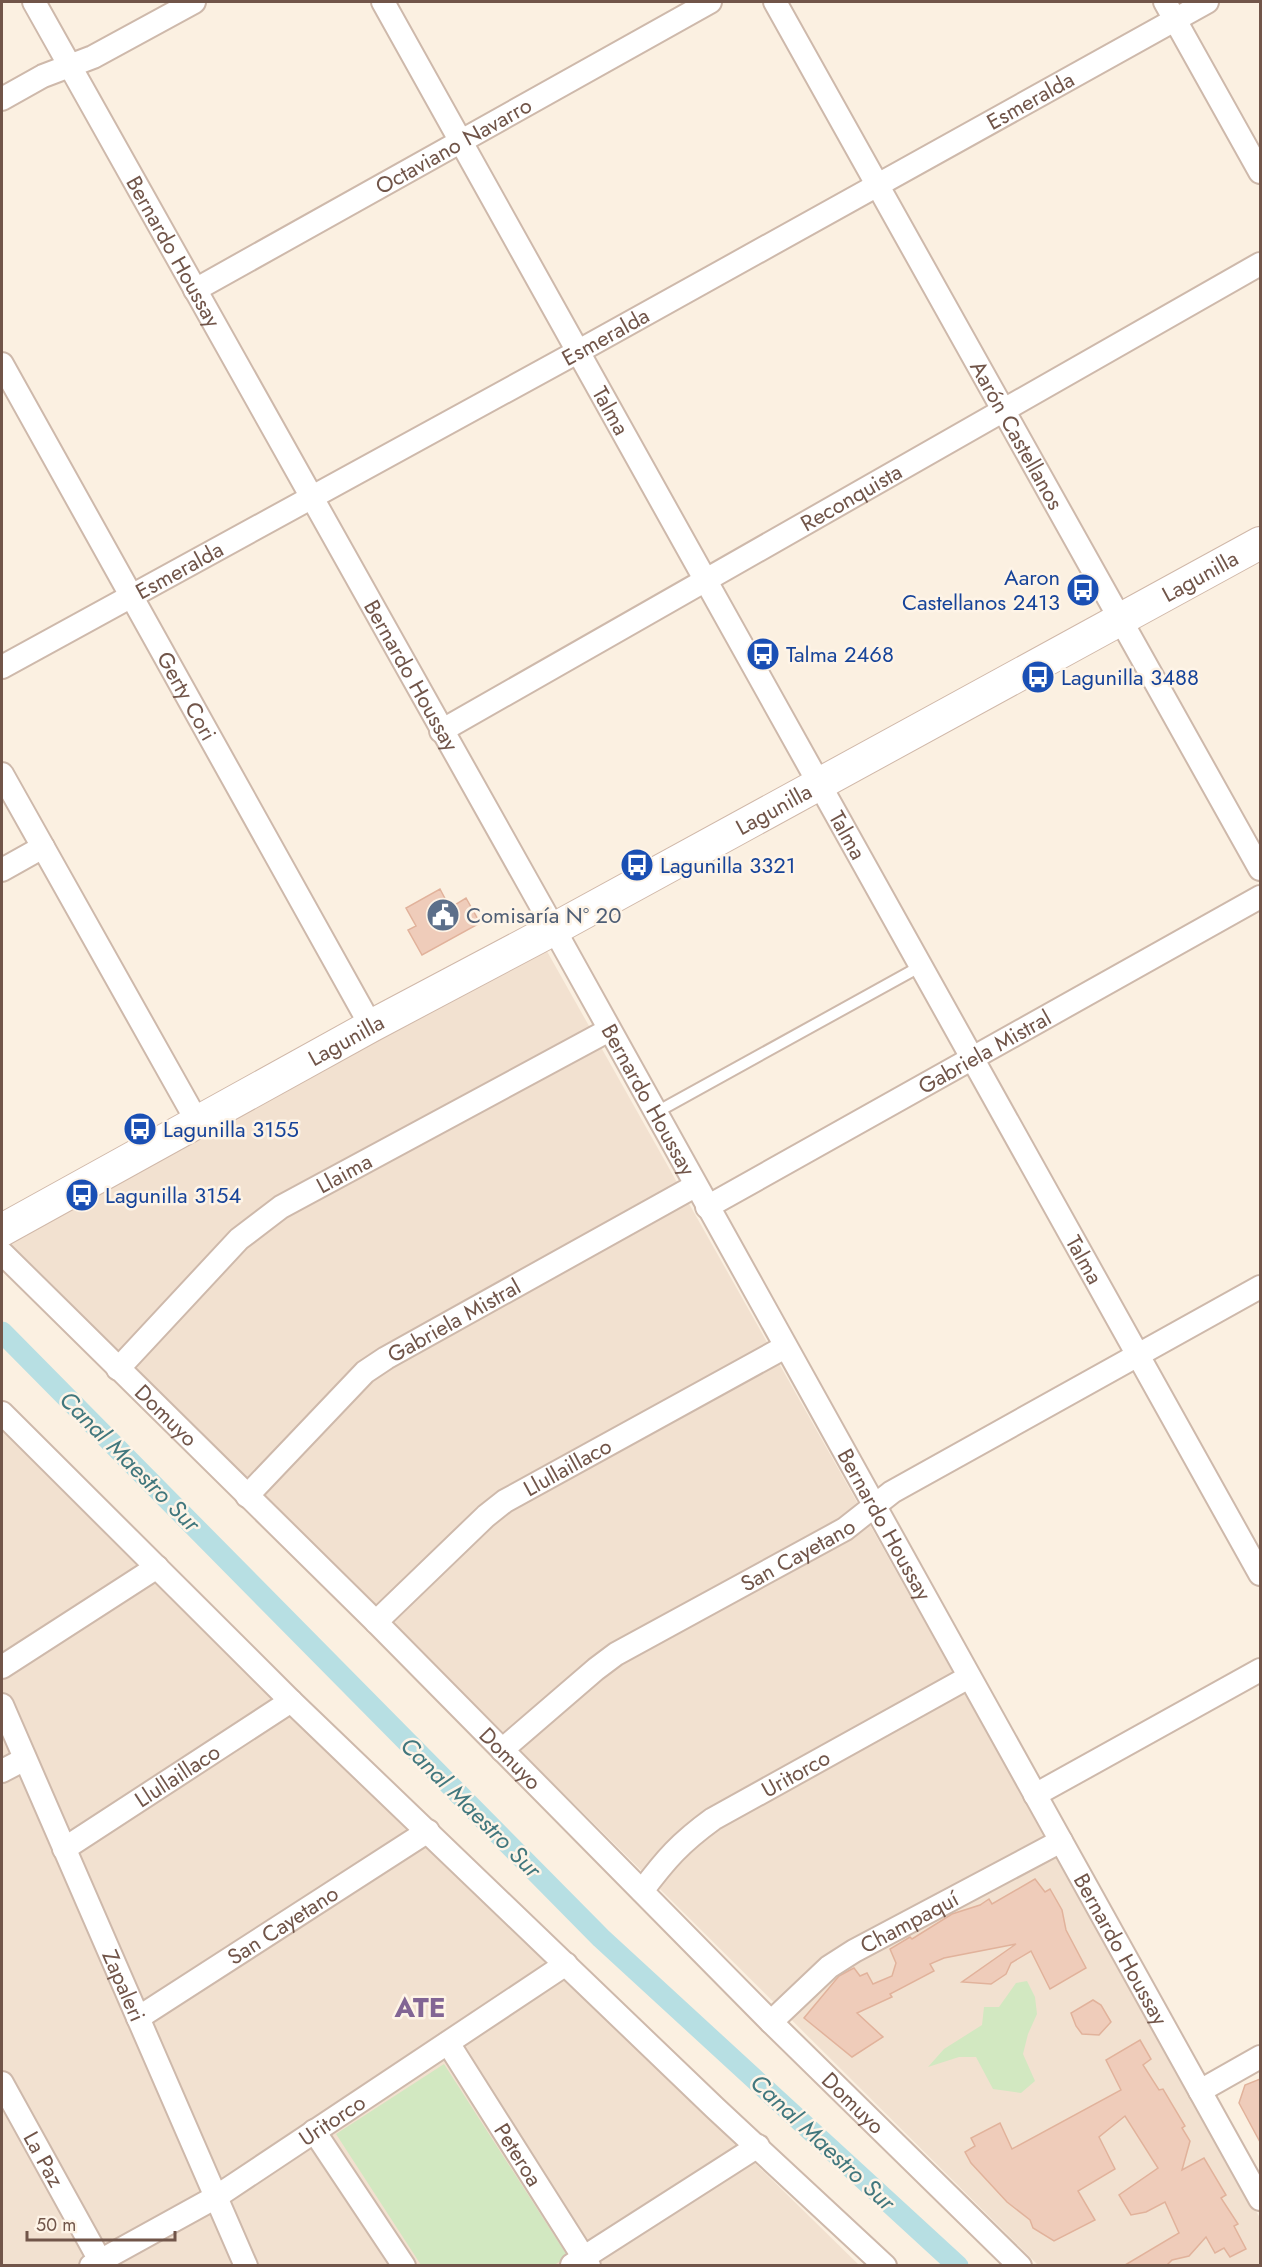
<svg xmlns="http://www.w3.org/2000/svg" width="1262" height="2267" font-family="Jost,sans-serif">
<rect width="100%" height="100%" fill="#fbf0e1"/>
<!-- residential -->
<path fill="#f2e1d0" d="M544 946 1260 2218V2265H1038L5 1238Z
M2 1425 859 2265H2Z"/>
<!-- green -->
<path fill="#d2e8c1" d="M1027 1981 1035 1997 1037 2014 1028 2034 1023 2054 1035 2081 1021 2093 993 2089 976 2057H959L928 2067 944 2049 982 2025 984 2007H999L1016 1983Z
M444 2064 568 2257 554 2265H421L336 2134Z"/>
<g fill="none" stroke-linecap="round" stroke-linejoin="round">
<!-- canal -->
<path stroke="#b7dfe3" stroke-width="21" d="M2 1332 601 1938 958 2266"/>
</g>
<!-- building -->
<path fill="#efccba" stroke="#e1b29b" stroke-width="1.5" d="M440 889 450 908 466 898 480 923 422 955 408 930 416 926 406 908Z
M1035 1879 1045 1892 1050 1889 1062 1910 1066 1930 1086 1968 1050 1989 1031 1951 1011 1963 1006 1974 991 1984 962 1982 1016 1944 944 1958 930 1964 934 1971 890 1994 892 1997 857 2013 883 2037 852 2057 804 2018 839 1976 850 1970 854 1968 860 1976 867 1973 873 1984 892 1976 896 1963 890 1949 910 1937 912 1939 952 1914 980 1905 989 1899 992 1904Z
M1093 2000 1101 2005 1111 2022 1099 2035 1082 2034 1076 2026 1071 2013Z
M1140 2040 1151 2059 1143 2065 1159 2090 1163 2089 1185 2126 1182 2128 1190 2141 1182 2170 1204 2158 1226 2195 1221 2198 1238 2224 1234 2226 1246 2249 1230 2257 1224 2248 1215 2253 1206 2237 1189 2256 1172 2260 1167 2265H1125L1179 2233 1165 2202 1146 2212 1131 2215 1119 2195 1158 2168 1125 2116 1099 2137 1115 2169 1078 2191 1095 2220 1054 2241 1033 2228 1030 2220 1007 2202 971 2163 965 2152 975 2146 971 2138 1000 2123 1012 2149 1121 2090 1106 2060Z
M1260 2079V2142L1239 2103 1245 2085Z"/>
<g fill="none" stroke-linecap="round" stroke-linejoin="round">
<!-- service casing -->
<g stroke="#ceb9ab" stroke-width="14">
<path id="service" d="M655 1113 921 966"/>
</g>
<!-- minor casing -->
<g stroke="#ceb9ab" stroke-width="26">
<g id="minor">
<path id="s1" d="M34 2 554 929 1260 2199"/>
<path id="s2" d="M383 2 1260 1574"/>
<path id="s3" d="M775 2 1260 869"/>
<path d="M1165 2 1260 172"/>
<path d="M2 99 43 76 93 57 194 2"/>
<path id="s4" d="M195 290 710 2"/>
<path id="s5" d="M2 364 371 1026"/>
<path id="s6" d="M2 667 579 351 1207 2"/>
<path id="s7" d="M441 731 1260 264"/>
<path d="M2 774 198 1123"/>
<path d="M2 870 43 847"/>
<path id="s8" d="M707 1207 1260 897"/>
<path id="s9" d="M2 1253 376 1622 771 2022 1020 2266"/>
<path id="s10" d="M118 1369 239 1239 281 1207 609 1030"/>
<path d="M2 1413 291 1701 715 2108 885 2266"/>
<path id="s11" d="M247 1496 365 1372 386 1358 695 1186"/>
<path id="s12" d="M376 1622 486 1516 505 1501 785 1347"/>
<path d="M2 1667 157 1567"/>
<path id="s13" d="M2 1705 246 2266"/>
<path id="s14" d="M502 1750 596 1669 616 1654 845 1529 892 1492 1260 1287"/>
<path d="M2 1771 25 1759"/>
<path d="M1035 1795 1260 1670"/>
<path id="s15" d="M64 1849 291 1701"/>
<path id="s16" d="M642 1891C666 1859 680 1843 713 1819L969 1677"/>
<path id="s17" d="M138 2018 428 1831"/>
<path id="s18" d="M771 2022 829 1967 854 1951 1061 1841"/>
<path id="s19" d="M448 2043 589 2266"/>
<path id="s20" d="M2 2083 103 2266"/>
<path d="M1200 2091 1260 2057"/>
<path d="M314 2131 404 2266"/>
<path d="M572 2265 758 2146"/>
<path id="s21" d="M91 2266 216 2197 566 1964"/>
</g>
</g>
<!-- secondary casing -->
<g stroke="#d0b8a9" stroke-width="34">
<g id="secondary">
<path id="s22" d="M2 1230 371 1026 554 929 1260 543"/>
</g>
</g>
<!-- service -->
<use href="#service" stroke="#fff" stroke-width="10"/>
<!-- minor -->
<use href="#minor" stroke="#fff" stroke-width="22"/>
<!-- secondary -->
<use href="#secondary" stroke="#fff" stroke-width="32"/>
</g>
<!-- icons -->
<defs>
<g id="bus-disc" transform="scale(1.725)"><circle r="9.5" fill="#1a4fb4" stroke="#fef4e7"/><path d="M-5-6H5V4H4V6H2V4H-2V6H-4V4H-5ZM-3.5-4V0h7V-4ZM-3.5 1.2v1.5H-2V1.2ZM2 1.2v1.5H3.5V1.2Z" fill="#fff"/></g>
<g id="civic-disc" transform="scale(1.725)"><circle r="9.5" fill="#5c6f8a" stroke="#fef4e7"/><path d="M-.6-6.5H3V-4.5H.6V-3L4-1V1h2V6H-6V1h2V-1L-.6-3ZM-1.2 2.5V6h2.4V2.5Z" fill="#fff"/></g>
</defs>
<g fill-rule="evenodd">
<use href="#bus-disc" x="1083" y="590"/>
<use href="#bus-disc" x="763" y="654"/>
<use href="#bus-disc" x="1038" y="677"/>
<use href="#bus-disc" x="637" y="865"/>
<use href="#civic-disc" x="443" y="915"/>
<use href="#bus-disc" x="140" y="1129"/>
<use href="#bus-disc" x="82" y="1195"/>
</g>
<g text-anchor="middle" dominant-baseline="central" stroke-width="5" stroke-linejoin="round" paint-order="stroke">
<!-- street labels -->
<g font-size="22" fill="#715549" stroke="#fef4e7">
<text stroke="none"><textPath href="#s6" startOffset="1174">Esmeralda</textPath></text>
<text stroke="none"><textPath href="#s4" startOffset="296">Octaviano Navarro</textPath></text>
<text stroke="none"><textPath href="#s1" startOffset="286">Bernardo Houssay</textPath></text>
<text stroke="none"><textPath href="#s6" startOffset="688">Esmeralda</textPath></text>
<text stroke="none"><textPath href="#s2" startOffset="468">Talma</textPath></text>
<text stroke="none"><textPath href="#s3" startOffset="496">Aarón Castellanos</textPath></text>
<text stroke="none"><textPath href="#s7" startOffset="472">Reconquista</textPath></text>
<text stroke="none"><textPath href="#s6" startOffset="202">Esmeralda</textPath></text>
<text stroke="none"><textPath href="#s22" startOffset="1365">Lagunilla</textPath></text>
<text stroke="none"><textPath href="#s1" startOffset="772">Bernardo Houssay</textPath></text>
<text stroke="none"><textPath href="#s5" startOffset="380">Gerty Cori</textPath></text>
<text stroke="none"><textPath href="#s22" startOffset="879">Lagunilla</textPath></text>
<text stroke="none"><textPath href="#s2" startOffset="954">Talma</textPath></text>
<text stroke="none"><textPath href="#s22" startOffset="393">Lagunilla</textPath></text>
<text stroke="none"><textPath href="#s8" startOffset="318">Gabriela Mistral</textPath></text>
<text stroke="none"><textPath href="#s1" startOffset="1258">Bernardo Houssay</textPath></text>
<text stroke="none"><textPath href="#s10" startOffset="302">Llaima</textPath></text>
<text stroke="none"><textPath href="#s2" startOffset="1440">Talma</textPath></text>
<text stroke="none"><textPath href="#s11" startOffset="274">Gabriela Mistral</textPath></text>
<text stroke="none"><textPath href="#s9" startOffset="231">Domuyo</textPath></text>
<text stroke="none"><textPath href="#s12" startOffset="248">Llullaillaco</textPath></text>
<text stroke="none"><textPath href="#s1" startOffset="1744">Bernardo Houssay</textPath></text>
<text stroke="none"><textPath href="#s14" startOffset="356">San Cayetano</textPath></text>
<text stroke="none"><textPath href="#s9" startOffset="717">Domuyo</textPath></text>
<text stroke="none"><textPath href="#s16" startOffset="196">Uritorco</textPath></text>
<text stroke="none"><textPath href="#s15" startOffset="135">Llullaillaco</textPath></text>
<text stroke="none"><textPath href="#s18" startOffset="172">Champaquí</textPath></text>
<text stroke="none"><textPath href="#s17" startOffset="172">San Cayetano</textPath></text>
<text stroke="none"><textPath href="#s1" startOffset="2230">Bernardo Houssay</textPath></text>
<text stroke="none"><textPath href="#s13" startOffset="306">Zapaleri</textPath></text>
<text stroke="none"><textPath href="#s9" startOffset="1203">Domuyo</textPath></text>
<text stroke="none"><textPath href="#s21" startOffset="282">Uritorco</textPath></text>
<text stroke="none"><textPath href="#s19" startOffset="132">Peteroa</textPath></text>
<text stroke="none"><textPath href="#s20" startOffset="87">La Paz</textPath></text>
</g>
<!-- transit labels -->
<g font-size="22" fill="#164399" stroke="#fef4e7" text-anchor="start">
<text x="1060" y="577" text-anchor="end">Aaron<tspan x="1060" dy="25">Castellanos 2413</tspan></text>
<text x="786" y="654">Talma 2468</text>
<text x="1061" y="677">Lagunilla 3488</text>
<text x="660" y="865">Lagunilla 3321</text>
<text x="163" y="1129">Lagunilla 3155</text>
<text x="105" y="1195">Lagunilla 3154</text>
</g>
<!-- service labels -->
<g font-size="22" fill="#4e5e75" stroke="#fef4e7" text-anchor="start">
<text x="466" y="915">Comisaría N° 20</text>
</g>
<!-- water labels -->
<g font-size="24" font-style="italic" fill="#41777d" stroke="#fef4e7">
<text transform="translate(130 1461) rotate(45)">Canal Maestro Sur</text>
<text transform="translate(471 1807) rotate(45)">Canal Maestro Sur</text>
<text transform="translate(823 2142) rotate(43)">Canal Maestro Sur</text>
</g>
<!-- district labels -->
<g font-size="28" font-weight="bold" fill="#826594" stroke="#fef4e7">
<text x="420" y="2007">ATE</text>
</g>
</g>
<!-- border -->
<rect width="1262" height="2267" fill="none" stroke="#715549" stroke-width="6"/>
<!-- scale -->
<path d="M27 2231v9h148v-9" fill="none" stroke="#715549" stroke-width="3"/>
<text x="36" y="2231" font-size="18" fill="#715549" stroke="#fef4e7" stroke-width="4.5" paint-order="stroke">50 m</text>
</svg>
